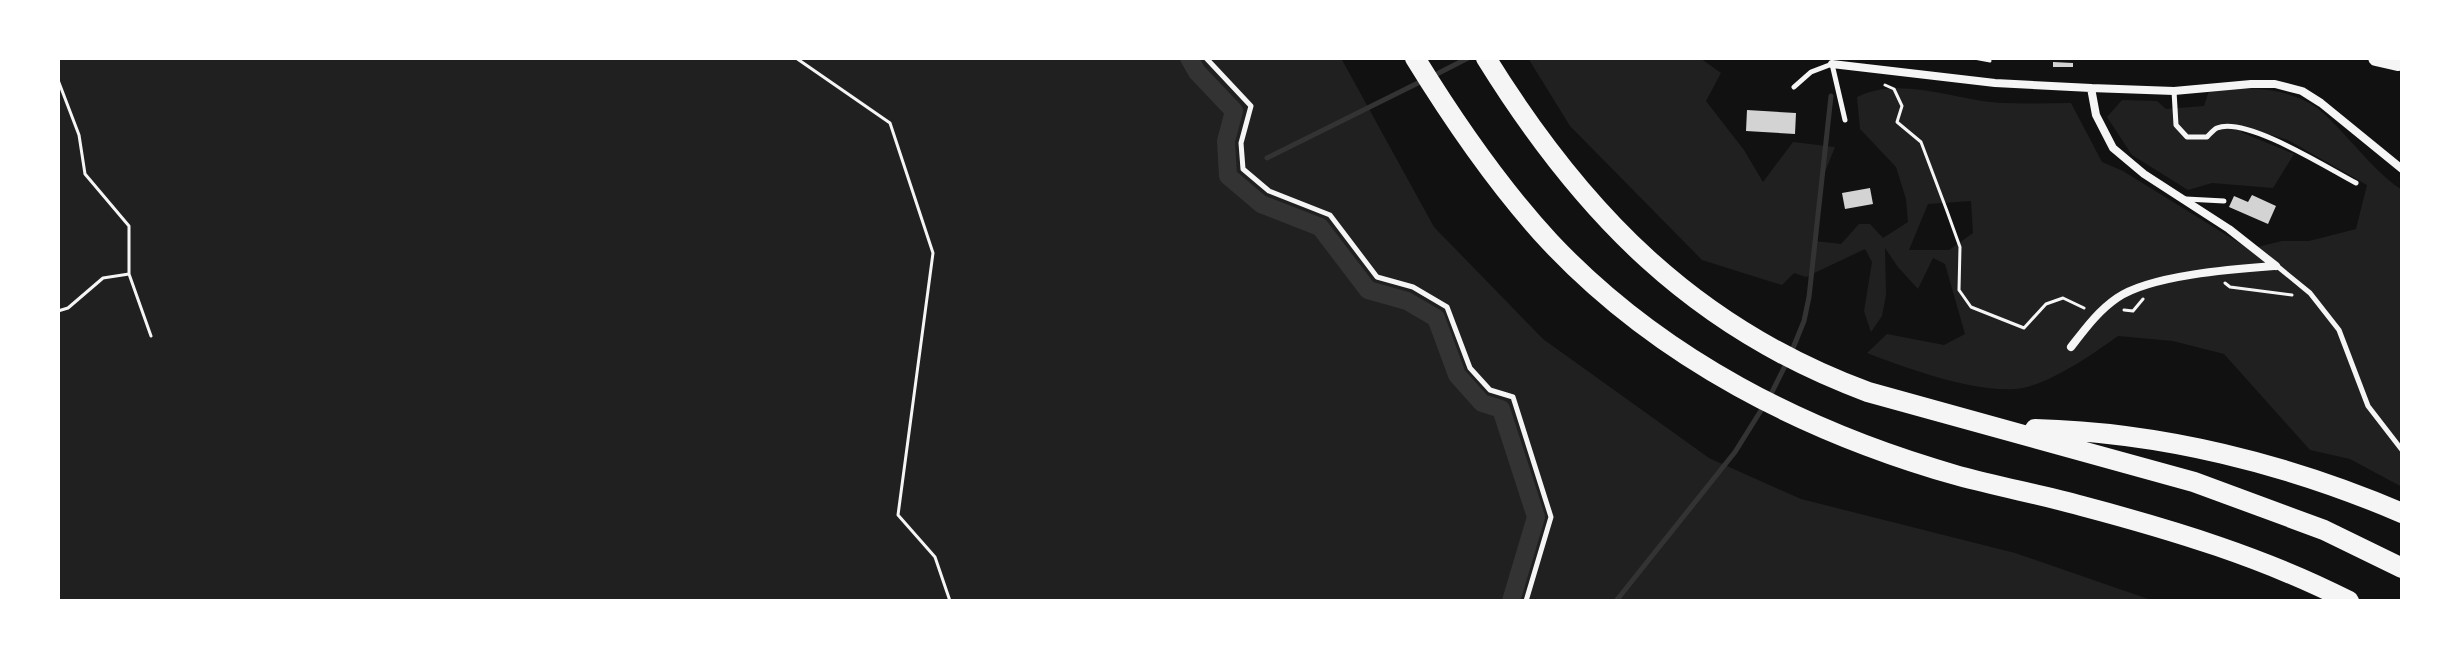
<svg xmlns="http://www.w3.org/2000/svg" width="2460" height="659" font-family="Roboto,sans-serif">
<rect width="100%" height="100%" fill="#111"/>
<!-- green -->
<path fill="#202020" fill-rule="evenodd" d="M58 58H1341L1434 227 1543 339 1709 458 1801 499 2015 553 2154 601H58Z
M1528 58H1700L1721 73 1706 101 1744 150 1763 182 1793 142 1835 147 1819 187 1815 241 1841 244 1859 224H1870L1883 238 1908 222 1906 199 1896 167 1860 129 1857 97C1900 75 1957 101 2003 103 2026 104 2048 103 2071 103L2102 162 2123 171 2249 249 2282 241H2309L2356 229 2367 185 2288 140 2234 124 2243 133 2294 154 2273 188 2212 183 2188 190 2132 155 2107 117 2122 100 2157 101 2166 109 2204 106 2209 91C2246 86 2293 87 2322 112 2350 137 2371 169 2402 190V487L2350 459 2310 450 2224 354 2173 341 2118 336C2093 354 2057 379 2027 387 1988 398 1905 368 1867 353L1887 334 1944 345 1965 334 1945 264 1933 258 1918 289 1898 267 1885 248 1886 295 1882 316 1871 332 1864 311 1872 262 1865 249 1806 277 1794 273 1782 285 1702 260 1570 126ZM1971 201 1973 233 1949 250H1909L1928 204Z"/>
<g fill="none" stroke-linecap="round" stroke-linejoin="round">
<!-- stream -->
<path stroke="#333" stroke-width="5" d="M1433 76 1468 58
M1267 158 1424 80
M1791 353 1804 321 1809 297 1831 96
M1770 396 1787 362
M1616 601 1735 452 1765 404"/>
<!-- canal -->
<path stroke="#333" stroke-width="18" d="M1189 58 1197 72 1234 111 1226 141 1228 176 1261 204 1320 227 1368 290 1407 301 1436 318 1457 375 1482 403 1501 409 1536 517 1511 601"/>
</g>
<!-- building -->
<path fill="#d3d3d3" d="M2053 62 2073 63V67H2053Z
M1747 110 1796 113 1795 134 1746 131Z
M1870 188 1873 204 1845 209 1842 193Z
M2252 195 2276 206 2268 224 2229 207 2234 196 2248 202Z"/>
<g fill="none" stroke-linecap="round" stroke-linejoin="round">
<!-- path -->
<path stroke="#f5f5f5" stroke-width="3" d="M796 58 890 123 933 253 898 515 935 557 950 601
M1974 58 1990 61
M58 80 79 135 85 174 129 226V274L151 336
M1885 85 1894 89 1902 106 1897 122 1921 142 1947 211 1960 247 1959 290 1971 307 2024 328 2046 304 2063 298 2084 308
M2225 283 2230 287 2292 295
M2124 310 2133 311 2143 299
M58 311 68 308 103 278 129 274"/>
<!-- service -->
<path stroke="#f5f5f5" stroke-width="5" d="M1206 58 1251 106 1241 143 1243 169 1269 191 1330 215 1377 277 1413 287 1447 307 1470 368 1490 390 1513 397 1551 517 1526 601
M1794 87 1811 72 1832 64 1845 120
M2174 91 2176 125 2187 137H2207C2210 134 2213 130 2217 128 2246 116 2329 169 2356 183
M2186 199 2224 201
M2277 266 2310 293 2339 330 2368 406 2402 450"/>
<!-- minor -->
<path stroke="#f5f5f5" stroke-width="8" d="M1832 64 1995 83 2091 88 2174 91 2251 84H2275L2302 91 2321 103 2402 169
M2091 88 2096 115 2113 148 2144 174 2229 229 2276 266
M2071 347C2085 329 2098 311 2117 298 2150 275 2234 269 2275 266"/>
<!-- primary -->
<path stroke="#f5f5f5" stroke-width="16" d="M2376 58 2398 63"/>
<!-- motorway -->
<path stroke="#f5f5f5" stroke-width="20" d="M1415 58C1455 123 1498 186 1550 242 1660 359 1807 433 1959 476 2000 487 2042 495 2082 506 2173 530 2265 558 2349 601
M1486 58C1582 213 1694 328 1868 392L2194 482 2324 530 2402 568
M2035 429C2160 432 2288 464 2402 513"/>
</g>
<!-- border -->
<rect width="2460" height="659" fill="none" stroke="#ffffff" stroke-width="120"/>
</svg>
